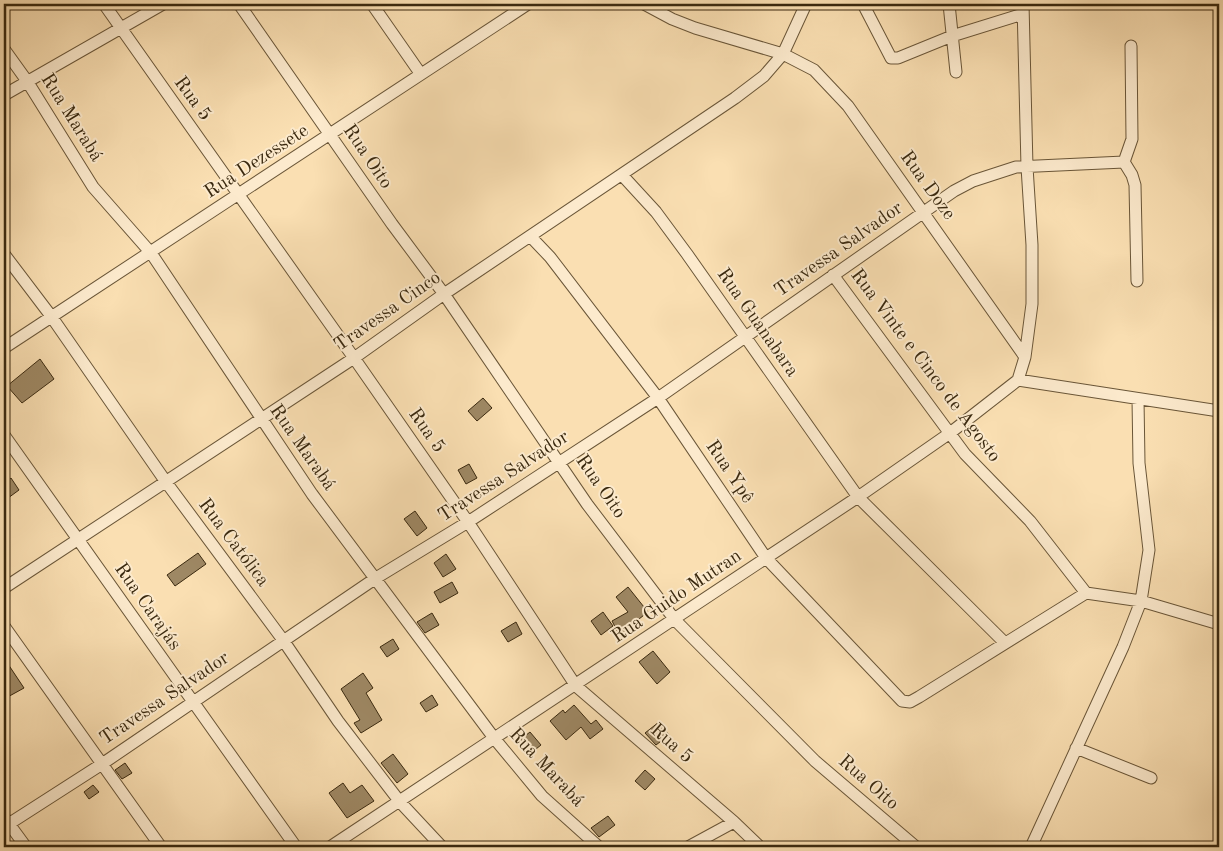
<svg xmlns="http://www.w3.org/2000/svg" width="1223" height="851" font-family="'Old Standard TT',serif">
<rect width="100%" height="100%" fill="#fadfb2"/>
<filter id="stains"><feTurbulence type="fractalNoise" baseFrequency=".004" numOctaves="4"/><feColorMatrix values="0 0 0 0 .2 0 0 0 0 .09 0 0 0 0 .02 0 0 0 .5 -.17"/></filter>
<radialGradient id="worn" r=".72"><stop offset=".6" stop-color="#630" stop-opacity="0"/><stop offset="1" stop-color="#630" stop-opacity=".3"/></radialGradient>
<!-- building -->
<path fill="#9e8864" stroke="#3a290f" d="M40 359 54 379 22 403 7 386Z
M483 398 492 408 477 421 468 411Z
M469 464 477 478 466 484 458 470Z
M11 478 19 490 4 501V484Z
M415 511 427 528 417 536 404 519Z
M198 553 206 564 175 586 167 575Z
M446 554 456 569 443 577 434 563Z
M452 582 458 593 440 603 434 592Z
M628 587 648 612 630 626 633 632 621 638 612 621 628 612 616 597Z
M603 612 613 626 601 635 591 621Z
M432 613 439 625 425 633 417 622Z
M516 622 522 634 508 642 501 631Z
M393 639 399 649 387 657 380 647Z
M653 651 670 672 657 684 639 662Z
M4 658 24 688 4 699Z
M363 673 373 688 366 693 382 720 361 733 354 723 360 720 341 689Z
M432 695 438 705 426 712 420 703Z
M574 705 591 724 596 720 603 729 590 739 581 727 566 740 550 721 563 710 565 713Z
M659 722 669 735 656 745 645 733Z
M530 732 541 745 531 753 520 740Z
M393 754 408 774 397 783 381 763Z
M125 763 132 773 122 779 115 770Z
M645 770 655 779 645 790 635 781Z
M343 783 350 793 362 785 374 801 347 818 329 793Z
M93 785 99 792 89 799 84 792Z
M608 816 615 825 599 837 591 828Z"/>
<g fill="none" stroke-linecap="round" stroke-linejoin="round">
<!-- minor casing -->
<g stroke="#6a5638" stroke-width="13">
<path id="minor" d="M104 4 354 358 468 522 576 686 734 822 760 847
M239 4 392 224 444 294 587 504 675 620 815 761 916 847
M372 4 420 73
M644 4 672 19 695 28 783 54 814 70 848 106 1025 357
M863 4 891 58H898L952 36 1023 14
M949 4 956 72
M1131 46 1132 139 1124 162 1132 175 1135 185 1137 281
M4 49 27 81 93 187 151 253 312 494 494 738 542 796 599 847
M4 95 163 4
M622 175 656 212 687 254 858 497 1004 642
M530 236 550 257 658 398 766 558 902 701 910 702 919 697 1086 593 1141 601 1219 624
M4 254 51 316 166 482 283 640 338 721 400 802 442 847
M833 275 965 454 1030 521 1086 593
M4 348 528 4
M1018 380 1219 411
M4 435 296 847
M4 588 354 358 444 294 735 98 764 76 783 54 806 4
M4 626 161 847
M1076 748 1151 778
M4 817 26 847
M4 827 102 764 376 578 468 522 658 398 954 191 973 181 1016 167 1124 162
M330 847 858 497 950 433 1018 380 1025 357 1032 304V245L1027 167 1023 4
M688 847 734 822
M1031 847 1123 647 1141 601 1149 550 1139 463 1138 399"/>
</g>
<!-- minor -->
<use href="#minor" stroke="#fceacd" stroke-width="11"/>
</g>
<g text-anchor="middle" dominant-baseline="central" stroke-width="4" stroke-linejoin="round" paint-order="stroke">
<!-- street labels -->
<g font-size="19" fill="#3a290f" stroke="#fceacd">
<text transform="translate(192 99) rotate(54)">Rua 5</text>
<text transform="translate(71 118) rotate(58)">Rua Marabá</text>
<text transform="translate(367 157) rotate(56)">Rua Oito</text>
<text transform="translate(257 162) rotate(-33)">Rua Dezessete</text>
<text transform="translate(927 186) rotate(54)">Rua Doze</text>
<text transform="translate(839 250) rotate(-35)">Travessa Salvador</text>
<text transform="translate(388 312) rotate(-35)">Travessa Cinco</text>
<text transform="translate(757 323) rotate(55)">Rua Guanabara</text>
<text transform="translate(925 366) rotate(53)">Rua Vinte e Cinco de Agosto</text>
<text transform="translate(426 431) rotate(55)">Rua 5</text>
<text transform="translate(302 448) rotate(55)">Rua Marabá</text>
<text transform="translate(729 472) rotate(56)">Rua Ypê</text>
<text transform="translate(504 477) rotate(-33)">Travessa Salvador</text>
<text transform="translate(600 487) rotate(55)">Rua Oito</text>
<text transform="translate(233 543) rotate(53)">Rua Católica</text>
<text transform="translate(677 597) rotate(-34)">Rua Guido Mutran</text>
<text transform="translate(147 607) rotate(55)">Rua Carajás</text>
<text transform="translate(165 699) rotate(-34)">Travessa Salvador</text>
<text transform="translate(671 744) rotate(41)">Rua 5</text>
<text transform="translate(546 768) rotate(47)">Rua Marabá</text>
<text transform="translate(868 783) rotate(41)">Rua Oito</text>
</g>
</g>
<!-- margin -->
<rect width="1223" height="851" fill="none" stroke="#fadfb2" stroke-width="20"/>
<rect x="5" y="5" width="1213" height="841" fill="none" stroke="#3a290f" stroke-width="2.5"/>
<rect x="10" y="10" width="1203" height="831" fill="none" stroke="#3a290f"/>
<rect width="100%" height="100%" filter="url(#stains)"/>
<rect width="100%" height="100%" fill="url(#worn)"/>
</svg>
